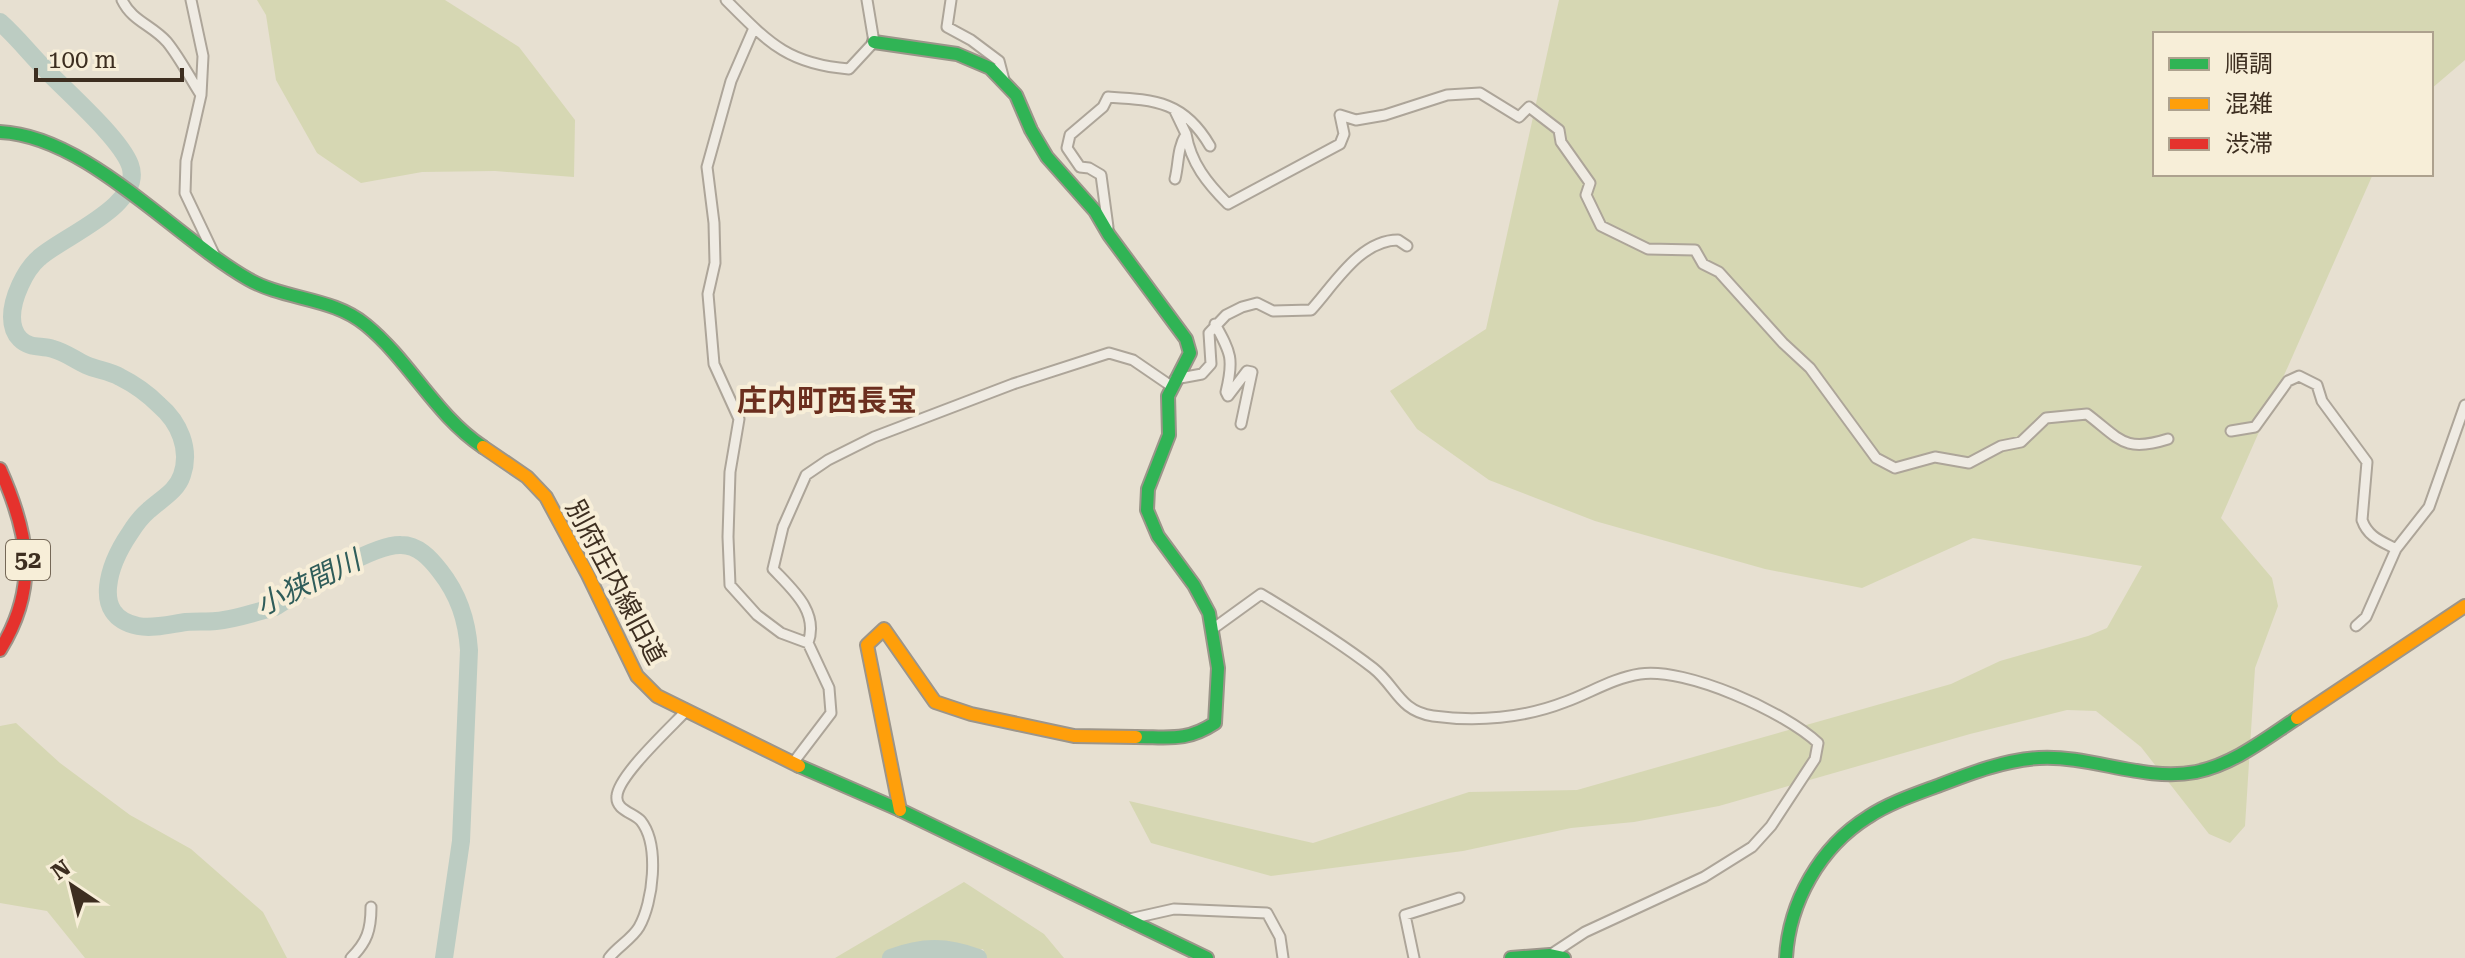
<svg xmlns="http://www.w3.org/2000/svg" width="2465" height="958" font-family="'Roboto Serif','Noto Sans JP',serif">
<rect width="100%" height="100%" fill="#e7e0d1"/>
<!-- green -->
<path fill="#d6d7b3" d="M257 0H445L519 47 575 120 574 177 495 171 422 172 361 183 317 153 276 80 266 15Z
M1559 0H2465V60L2431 89V34H2155V174H2373L2221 518 2272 578 2278 606 2255 668 2245 826 2230 843 2209 834 2141 747 2096 711 2067 710 1970 734 1719 806 1634 822 1571 828 1463 851 1271 876 1151 843 1129 801 1313 843 1469 792 1577 790 1951 684 2000 661 2088 636 2107 628 2142 566 1973 538 1862 588 1765 569 1595 521 1489 480 1417 429 1390 391 1486 329Z
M16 723 60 763 130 815 191 849 263 912 287 958H85L47 911 0 903V726Z
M964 882 1044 934 1064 958H987L983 949 929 958H835Z"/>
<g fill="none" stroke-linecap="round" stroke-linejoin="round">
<!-- river -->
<path stroke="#bcccc2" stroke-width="18" d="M0 22C17 37 30 54 46 70 67 92 120 138 130 165 145 205 63 236 39 258 25 270 12 298 12 317 12 325 14 333 20 339 30 349 41 345 53 349 65 352 75 360 86 365 97 370 110 371 120 377 134 384 148 394 159 405 179 422 191 449 182 475 177 491 161 499 149 510 142 516 135 525 130 533 111 561 88 616 138 626 153 629 171 624 186 622 196 621 206 622 216 621 236 619 256 612 275 607 302 590 371 544 401 545 418 545 430 558 440 571 459 595 467 620 469 650L461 841 444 958
M891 958C922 946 947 946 978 958"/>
<!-- street casing -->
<g stroke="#ada599" stroke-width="13">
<path id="street" d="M122 0C132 21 152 25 167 42 180 58 190 78 201 95L186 161 185 193 214 254
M191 0 203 56 201 95
M726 0C768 42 787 64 849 69L874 42 867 0
M951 0 947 27 971 40 999 61 1004 80
M754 28 731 81 707 167 714 223 715 263 708 294 714 364 739 419 730 472 728 537 730 585 757 615 781 633 808 643
M1174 109 1186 134C1177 149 1179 163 1175 179
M1186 134C1191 163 1207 183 1228 204L1340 144 1344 134 1340 115 1356 120 1385 115 1447 95 1480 93 1519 117 1529 107 1559 130 1561 142 1590 183 1586 195 1601 226 1648 249 1695 250 1703 264 1719 272 1783 343 1810 368 1876 458 1895 468 1935 457 1969 463 2001 446 2021 442 2046 418 2087 414C2120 439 2124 453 2168 439
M1108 227 1101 175 1089 168 1080 167 1067 148 1070 135 1103 107 1108 97C1155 100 1184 101 1210 146
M1215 324C1231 353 1234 359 1226 392L1228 396 1247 371 1252 372 1241 424
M1175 379 1202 374 1211 364 1209 333 1226 315 1242 307 1257 303 1273 311 1311 310C1334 285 1360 240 1398 240L1407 246
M2231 431 2255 427 2288 381 2299 376 2317 385 2322 401 2367 462 2362 520C2368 537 2381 541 2396 549
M2356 626 2366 617 2396 549 2429 507 2465 405
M1214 628 1261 594C1299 617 1338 641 1373 668 1396 686 1399 711 1433 716 1477 722 1524 718 1565 702 1590 693 1613 678 1640 674 1686 667 1785 712 1818 743L1815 759 1771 826 1752 847 1704 877 1585 932 1550 955
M793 763 831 713 829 688 808 643C819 612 793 590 773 569L783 527 806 475 828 460 874 437 1013 384 1109 353 1133 360 1171 386
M1125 920 1174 909 1267 913 1280 937 1283 958
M351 958C367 942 371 930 371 907
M609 958C617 947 632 939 639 927 653 903 660 845 641 821 634 813 615 810 617 796 618 776 670 728 686 711
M1414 958 1405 915 1459 898"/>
</g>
<!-- fast casing -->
<g stroke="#9c958a" stroke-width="16">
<path id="fast" d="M874 42 957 54 990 68 1016 95 1031 130 1047 157 1095 211 1109 235 1186 339 1190 353 1168 396 1169 435 1148 489 1147 510 1158 536 1194 585 1209 613 1218 668 1215 723C1186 742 1169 737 1136 737
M0 132C87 136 173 236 248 279 284 300 333 297 366 325 410 361 435 415 483 447
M799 766 900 810 1207 958
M1511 958 1550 955 1564 958
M1786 958C1789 902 1820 847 1868 817 1889 803 1916 794 1940 785 1971 773 2005 760 2039 758 2092 755 2143 782 2196 772 2234 764 2265 739 2297 718"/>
</g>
<!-- slow casing -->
<g stroke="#9c958a" stroke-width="16">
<path id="slow" d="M483 447 527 477 546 497 588 575 637 676 657 696 799 766
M2297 718 2465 606
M900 810 867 645 884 629 935 702 971 714 1074 736 1136 737"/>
</g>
<!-- jam casing -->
<g stroke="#9c958a" stroke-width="16">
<path id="jam" d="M0 469C29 534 39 587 0 650"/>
</g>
<!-- street -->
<use href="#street" stroke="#efebe3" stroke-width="9"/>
<!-- fast -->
<use href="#fast" stroke="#30b455" stroke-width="12"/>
<!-- slow -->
<use href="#slow" stroke="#ff9f0a" stroke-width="12"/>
<!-- jam -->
<use href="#jam" stroke="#e5322d" stroke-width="12"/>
</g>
<g text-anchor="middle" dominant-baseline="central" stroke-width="8" stroke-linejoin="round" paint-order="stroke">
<!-- shield labels -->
<rect fill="#f7eed8" stroke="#756857" stroke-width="2" x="6" y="540" width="44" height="40" rx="6"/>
<g font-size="24" font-weight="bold" fill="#3d2e20">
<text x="28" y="560">52</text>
</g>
<!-- street labels -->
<g font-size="26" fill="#3d2e20" stroke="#f7eed8">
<text transform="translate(616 582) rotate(62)">別府庄内線旧道</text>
</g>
<!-- water labels -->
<g font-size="28" font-style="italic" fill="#2f5d5a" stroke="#f7eed8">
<text transform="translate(308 583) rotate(-26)">小狭間川</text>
</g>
<!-- quarter labels -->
<g font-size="30" font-weight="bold" fill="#6b2e1e" stroke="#f7eed8">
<text x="827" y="400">庄内町西長宝</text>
</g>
</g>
<!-- legend -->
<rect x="2153" y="32" width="280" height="144" fill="#f7eed8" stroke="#ada18e" stroke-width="2"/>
<rect x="2169" y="58" width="40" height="12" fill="#30b455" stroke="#ada18e" stroke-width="2"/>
<text x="2225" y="72" font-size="24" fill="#3d2e20">順調</text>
<rect x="2169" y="98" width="40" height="12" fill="#ff9f0a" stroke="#ada18e" stroke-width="2"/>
<text x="2225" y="112" font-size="24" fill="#3d2e20">混雑</text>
<rect x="2169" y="138" width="40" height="12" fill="#e5322d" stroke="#ada18e" stroke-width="2"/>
<text x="2225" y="152" font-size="24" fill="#3d2e20">渋滞</text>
<!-- north arrow -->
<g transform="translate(72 886) rotate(325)" stroke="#f7eed8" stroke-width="6" paint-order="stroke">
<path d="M0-6L14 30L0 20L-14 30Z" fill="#3d2e20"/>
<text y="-12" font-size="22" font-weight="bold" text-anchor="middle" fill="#3d2e20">N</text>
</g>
<!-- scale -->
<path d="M36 68v12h146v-12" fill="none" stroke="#3d2e20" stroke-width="4"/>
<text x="48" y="68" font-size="24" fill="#3d2e20" stroke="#f7eed8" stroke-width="6" paint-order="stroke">100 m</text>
</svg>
